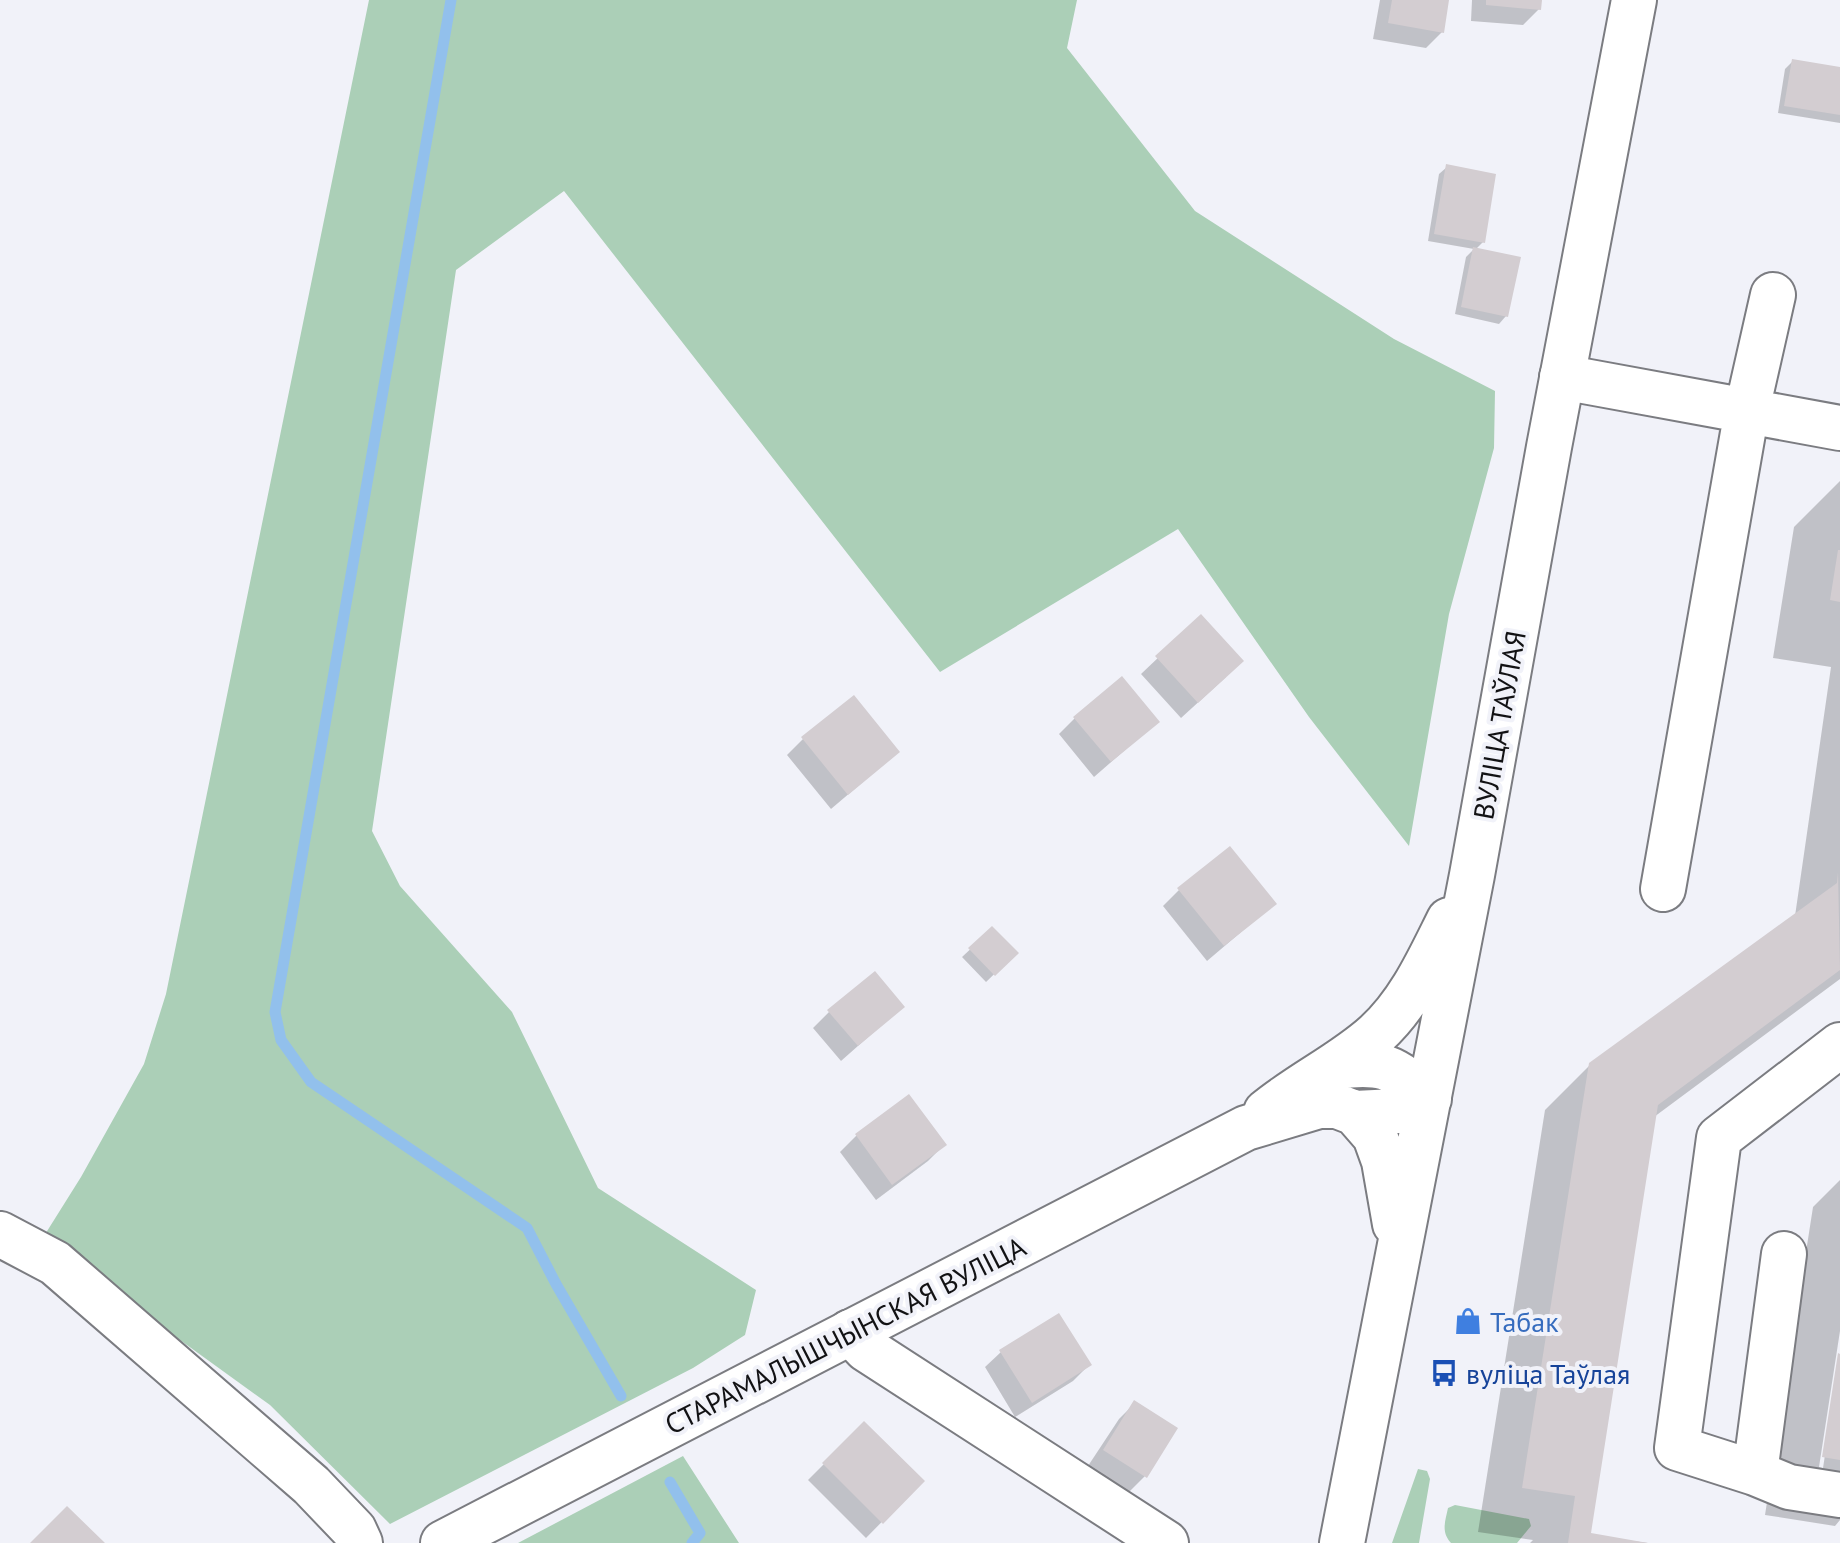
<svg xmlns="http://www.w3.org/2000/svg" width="1840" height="1543" font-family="'PT Sans',sans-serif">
<rect width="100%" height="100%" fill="#f1f2f9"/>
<!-- green -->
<path fill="#abcfb7" d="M369 0H1077L1067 48 1195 211 1394 339 1495 391 1494 448 1449 614 1409 846 1309 717 1178 529 940 672 564 191 456 270 372 831 400 886 512 1012 598 1188 756 1290 745 1335 693 1368 390 1524 270 1405 151 1319 44 1236 81 1177 144 1064 166 994Z
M683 1456 739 1543H518Z
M1418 1469 1427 1471 1430 1479 1419 1543H1392Z
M1455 1505 1529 1519 1531 1526 1517 1543H1451C1441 1532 1445 1522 1448 1508Z"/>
<!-- shadow -->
<path fill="#0003" d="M1380 0H1447L1442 32 1426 48 1373 39Z
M1472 0H1540L1539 9 1523 25 1471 21Z
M1793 61 1840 69V123L1778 113 1785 69Z
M1447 167 1483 242 1475 250 1506 316 1499 324 1455 314 1466 257 1474 249 1428 241 1439 174Z
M1840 481V979L1654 1117 1588 1535 1648 1543H1530L1533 1540 1478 1532 1545 1110 1591 1064 1795 916 1831 667 1773 658 1794 527Z
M1201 617 1226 677 1181 718 1141 674Z
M1075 718 1157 722 1094 777 1059 734Z
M803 739 898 752 831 809 787 755Z
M1179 890 1274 904 1207 961 1163 906Z
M992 929 1016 953 986 982 962 957Z
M902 1007 841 1061 813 1028 829 1012Z
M909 1097 944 1145 928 1161 876 1200 840 1152 856 1136Z
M1840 1180V1331L1819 1467 1823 1468 1840 1357V1520L1835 1526 1765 1515 1813 1207Z
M1463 1316 1471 1328 1464 1335 1454 1334 1456 1323Z
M1001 1352 1089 1365 1073 1381 1015 1417 985 1367Z
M1135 1403 1145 1476 1129 1492 1088 1466 1119 1419Z
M864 1424 922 1481 866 1538 808 1480Z"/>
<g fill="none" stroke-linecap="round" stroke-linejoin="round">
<!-- stream -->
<path stroke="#92c0ec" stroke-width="11" d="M451 0 275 1012 281 1040 311 1082 527 1228 556 1284 621 1396
M670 1482 700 1533 692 1543"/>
</g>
<!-- building -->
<path fill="#d3cdd1" d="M1392 0H1449L1444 33 1388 23Z
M1486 0H1542L1541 10 1486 5Z
M1792 59 1840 67V115L1784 106Z
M1446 164 1496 174 1485 243 1434 234Z
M1473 247 1521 257 1508 317 1461 307Z
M1838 550H1840V602L1830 600Z
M1201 614 1244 661 1198 703 1155 656Z
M1122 676 1160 722 1111 762 1073 717Z
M854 695 900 752 848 795 801 737Z
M1230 846 1277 904 1224 946 1177 888Z
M1838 872 1840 970 1658 1105 1591 1533 1648 1543H1568L1575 1496 1522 1488 1589 1063 1837 883Z
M992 926 1019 953 995 976 968 948Z
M875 971 905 1007 858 1046 827 1010Z
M909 1094 947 1145 892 1185 855 1134Z
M1059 1313 1092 1365 1032 1403 999 1350Z
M1462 1313 1476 1315 1473 1329 1460 1327Z
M1838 1353 1840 1354V1460L1822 1457Z
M1134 1400 1178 1428 1147 1478 1103 1450Z
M864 1421 925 1481 883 1524 822 1463Z
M67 1506 105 1543H30Z"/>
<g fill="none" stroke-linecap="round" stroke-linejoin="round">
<!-- minor casing -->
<g stroke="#7b7c81" stroke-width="48">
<path id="minor" d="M1562 377 1840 428
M1663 889 1747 410 1773 295
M0 1234 55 1263 311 1485 354 1530 360 1543
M1784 1254 1755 1473 1677 1448 1719 1138 1840 1045
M850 1332 866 1349 1166 1543
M1755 1473 1789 1487 1840 1495"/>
</g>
<!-- major casing -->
<g stroke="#7b7c81" stroke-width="48">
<path id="major" d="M1334 1067C1383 1061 1392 1065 1429 1099
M1266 1112C1301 1083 1343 1064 1376 1034 1410 1003 1429 960 1449 920
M1355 1113 1375 1136 1384 1161 1395 1224
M443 1543 1246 1128 1319 1106H1337L1355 1113 1396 1111 1429 1099
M1342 1543 1472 875 1549 447 1634 0"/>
</g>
<!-- minor -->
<use href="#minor" stroke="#fff" stroke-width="44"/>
<!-- major -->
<use href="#major" stroke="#fff" stroke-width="44"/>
</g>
<!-- icons -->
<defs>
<g id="shop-bare" transform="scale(2.16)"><path d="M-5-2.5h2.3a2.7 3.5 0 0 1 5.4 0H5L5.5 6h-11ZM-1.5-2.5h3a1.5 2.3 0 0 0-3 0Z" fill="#3f7fe0" stroke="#f1f2f9" stroke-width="2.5" paint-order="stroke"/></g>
<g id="bus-bare" transform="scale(2.16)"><path d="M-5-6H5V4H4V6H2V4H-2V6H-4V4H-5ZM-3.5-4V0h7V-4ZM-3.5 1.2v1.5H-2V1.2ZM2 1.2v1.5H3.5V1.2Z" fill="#1a4fb4" stroke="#f1f2f9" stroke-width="2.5" paint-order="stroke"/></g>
</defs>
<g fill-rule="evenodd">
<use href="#shop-bare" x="1468" y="1321"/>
<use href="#bus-bare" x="1444" y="1373"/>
</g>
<g text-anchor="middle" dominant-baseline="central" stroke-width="8" stroke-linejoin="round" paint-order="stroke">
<!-- street labels -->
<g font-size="28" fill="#121214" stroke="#f1f2f9">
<text transform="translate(1499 725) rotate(-80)">ВУЛІЦА ТАЎЛАЯ</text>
<text transform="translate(845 1335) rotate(-27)">СТАРАМАЛЫШЧЫНСКАЯ ВУЛІЦА</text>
</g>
<!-- shop labels -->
<g font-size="28" fill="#366cbe" stroke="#f1f2f9" text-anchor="start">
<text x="1490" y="1321">Табак</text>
</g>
<!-- transit labels -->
<g font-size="28" fill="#164399" stroke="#f1f2f9" text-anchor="start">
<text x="1466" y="1373">вуліца Таўлая</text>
</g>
</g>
</svg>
